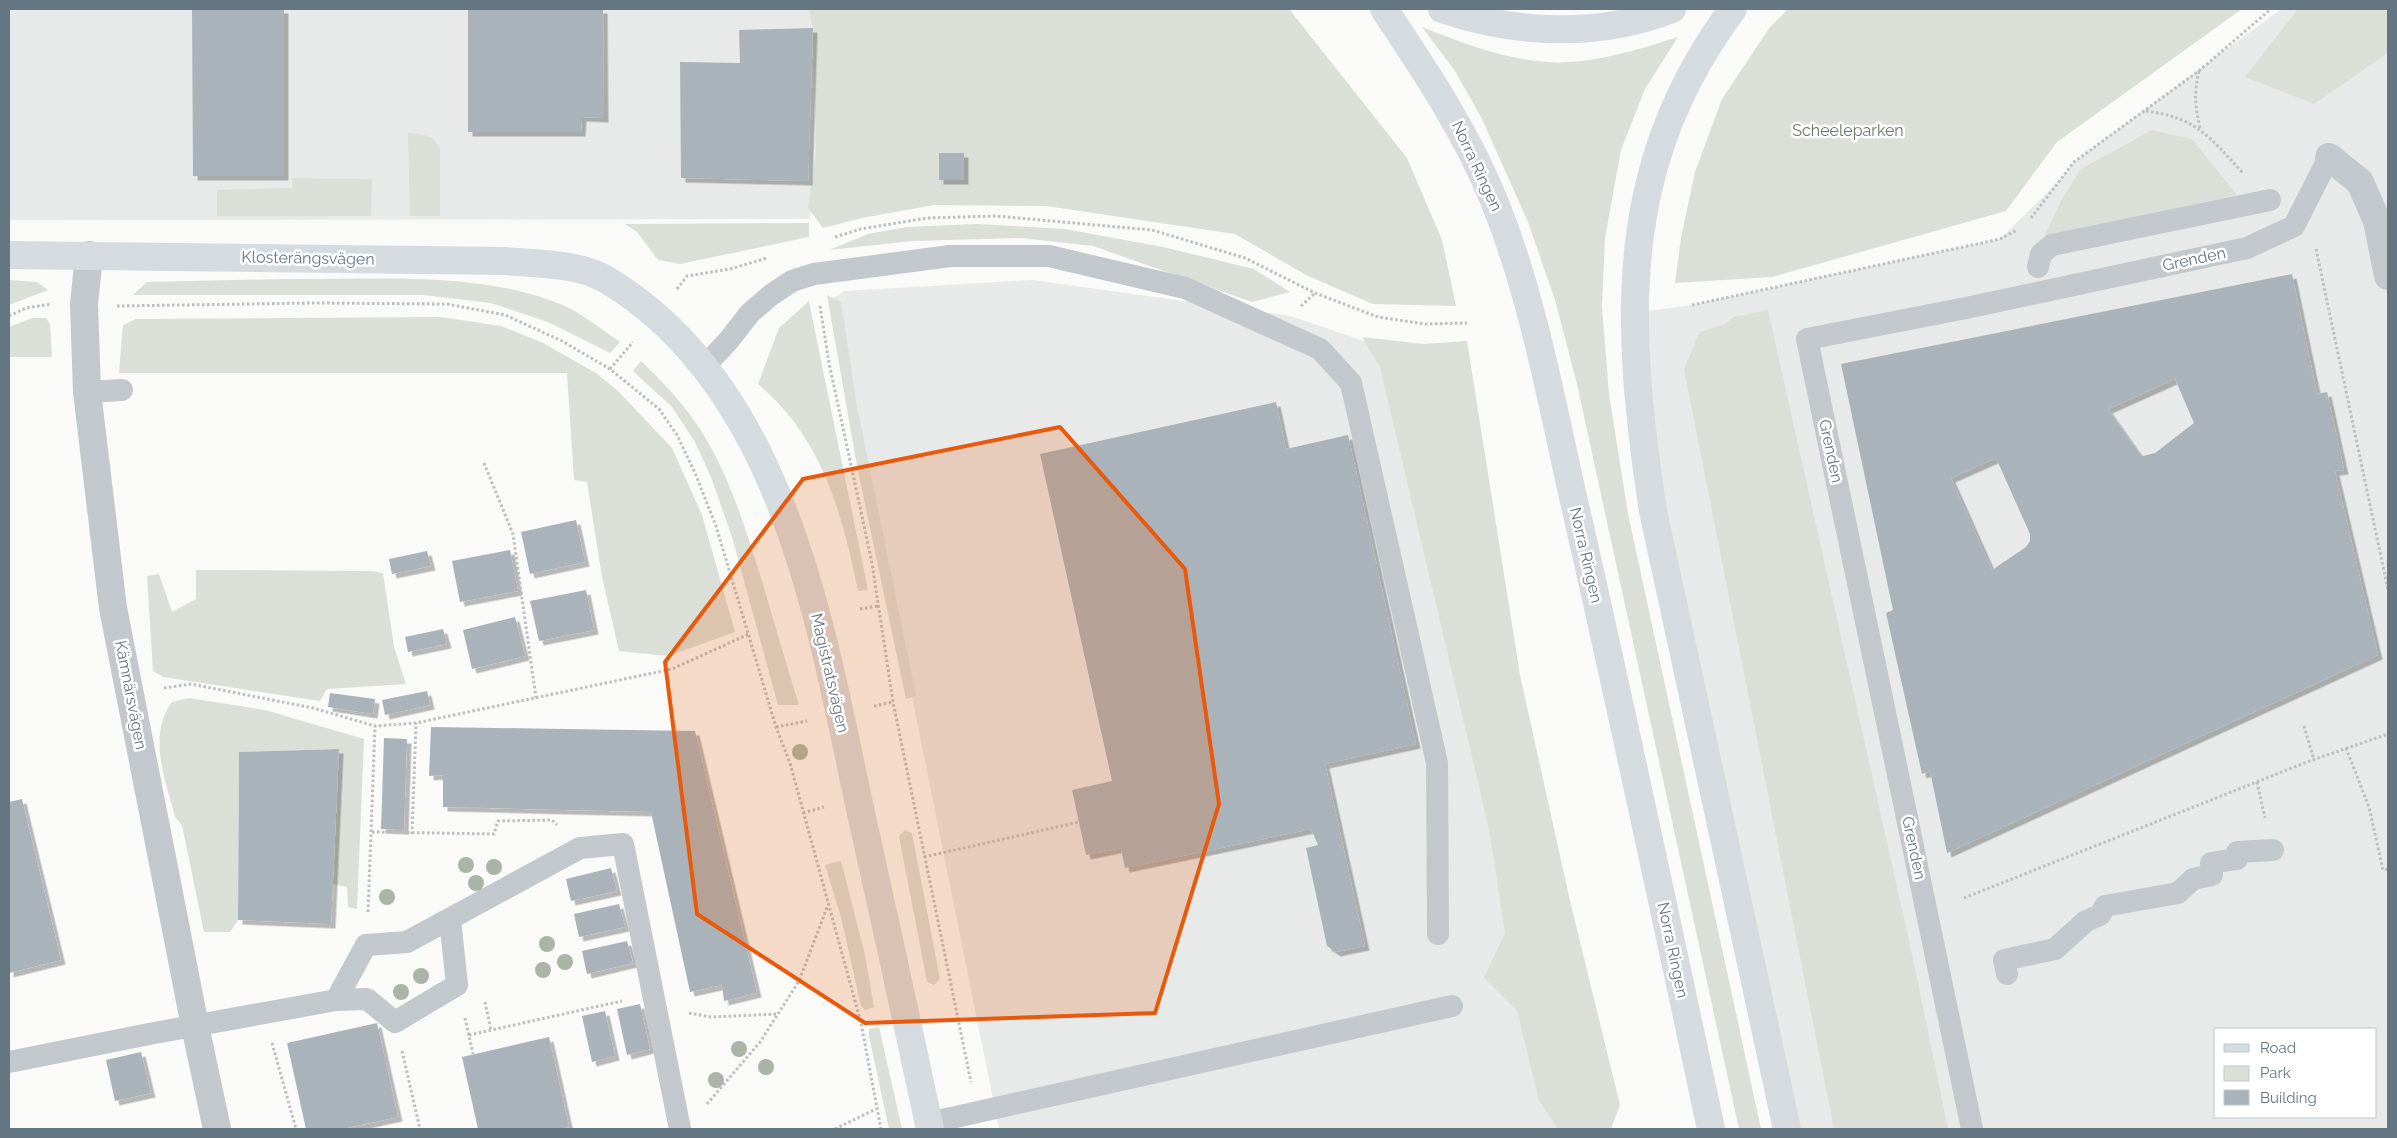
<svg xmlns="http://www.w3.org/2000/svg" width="2397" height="1138" font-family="Raleway,sans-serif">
<defs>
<filter id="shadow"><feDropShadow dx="4.5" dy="4.5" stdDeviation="0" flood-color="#0004"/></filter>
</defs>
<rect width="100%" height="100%" fill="#fafaf8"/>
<!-- built -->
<path fill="#e8e9e9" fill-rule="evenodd" d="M9 9H830L810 219 9 220Z
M2281 9H2388V1129H1787L1669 590 1633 313 1692 305 2000 239 2061 179 2074 162ZM2216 1029H2376V1117H2216Z
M1032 280 1291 316 1408 356 1590 1129H999L832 299 845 291Z"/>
<!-- green -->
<path fill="#dadfd7" d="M809 9H1289L1407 158 1442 240 1456 306 1373 304 1308 276 1235 234 1046 206 934 205 862 218 823 228 808 208 816 153 813 28Z
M1788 9H2242L2057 142 2006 211 1772 277 1675 283 1681 238 1695 172 1722 99 1770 27Z
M2298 9H2388V53L2314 104 2245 77Z
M1422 27C1472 47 1527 68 1582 61 1615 57 1646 47 1678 37L1645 89 1621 150 1605 238 1602 307 1609 394 1628 514 1761 1129H1739L1577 384 1555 300 1528 222 1481 117 1455 71Z
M2152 130 2192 139 2237 195 2044 237 2063 197 2081 169Z
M408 133C423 135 435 134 440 150V216H410Z
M292 178 372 179 371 216H217V190L293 188Z
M809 223V237L680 264 658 260 637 232 625 224Z
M977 224 1065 229 1163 247 1254 269 1290 292 1252 302 1093 246 1021 238 913 241 829 250 868 234 907 227Z
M284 279C375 280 478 270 563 305 583 314 602 330 620 342L610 353 548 322 491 303 423 295H133L147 282Z
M9 280 37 282 48 290 9 305Z
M827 295 841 302 856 401 916 696 906 699 857 466Z
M809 301V302L868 590 858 591C842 513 822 437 758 384L779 328Z
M1768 310 1915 968 1948 1129H1834L1684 369 1700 332 1725 324 1734 317Z
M441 317 501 326 543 343 596 373 617 390 672 448 702 515 735 632 668 656 619 651 602 577 587 482 574 480 567 373H119L123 325 136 319Z
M32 318H46L50 324 52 357H9V327Z
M1362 337 1423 344 1467 341 1520 675 1570 901 1620 1105 1611 1129H1558L1539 1100 1517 1011 1484 978 1505 933 1489 829 1380 367Z
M641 361C661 380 680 400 696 423 728 470 745 527 762 581 774 622 786 663 799 705H778L732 537 711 477 695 442 672 407 633 371Z
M196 570 370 571 383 573 394 647 406 684 327 689 320 701 163 677 153 671 147 576 159 574 172 612 196 599Z
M189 698 265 710 364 739 357 909 348 907 347 887 333 884 339 749 239 752 238 920 230 932H204L182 825 175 817C166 782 147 735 172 702Z
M905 830 912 833 940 979 934 985 927 982 899 836Z
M841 861 865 955 874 1007 865 1010 861 1006 841 917 825 865Z
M879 1027 902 1129H889L869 1036V1029Z"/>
<!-- building -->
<path fill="#aab3b9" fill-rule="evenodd" filter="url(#shadow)" d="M192 9H284V176H193Z
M468 9H603L604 118 582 117 581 132H468Z
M813 28 808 181 681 178 680 62 740 63 739 30Z
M939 153H964V180H939Z
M2292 274 2317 394 2327 392 2344 470 2335 471 2378 655 1947 853 1930 771 1922 774 1886 613 1893 610 1841 364ZM2175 379 2194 423 2155 453 2143 456 2139 453 2108 409ZM1996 458 2030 534V541L2026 547 1992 570 1951 478Z
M1276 402 1286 449 1348 435 1416 744 1325 764 1365 946 1336 952 1327 946 1306 848 1318 845 1311 829 1125 868 1121 848 1086 855 1072 790 1112 781 1040 454Z
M576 520 585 562 530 574 521 532Z
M510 550 518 591 460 602 452 561Z
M427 551 431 566 392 574 389 559Z
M586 590 594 630 539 641 530 601Z
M515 617 525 656 472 669 463 630Z
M443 629 447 644 408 652 405 637Z
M427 691 430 705 385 715 382 700Z
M330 693 375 699 373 714 328 707Z
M431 727 695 731 757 993 724 1001 722 985 690 992 651 812 443 807V775L429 776Z
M384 738 407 739 404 830 381 829Z
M339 749 331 924 238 920 239 752Z
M22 799 61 960 9 973V802Z
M611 868 617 891 571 901 566 879Z
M619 904 625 927 579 937 574 914Z
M627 941 633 963 587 974 582 951Z
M640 1004 650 1049 627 1055 617 1009Z
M605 1011 615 1056 592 1062 582 1016Z
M377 1023 398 1117 342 1129H306L287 1043Z
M549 1037 569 1127 560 1129H478L462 1057Z
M141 1052 151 1093 115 1101 106 1060Z"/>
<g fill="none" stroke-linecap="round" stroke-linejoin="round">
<!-- path -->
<path stroke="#bbbfc2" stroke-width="3" stroke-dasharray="2.5 2.5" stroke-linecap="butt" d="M2199 71C2194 92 2195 107 2200 128
M2146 111C2198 118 2209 137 2243 173
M2031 218 2074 162 2200 70 2271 9
M835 237 861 229 927 218 996 216 1152 230 1245 258 1315 293 1378 317 1425 324 1467 323
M2316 249 2388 590
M677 289 687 276 730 269 767 258
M1692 305 2000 239 2017 230
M117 306 314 303 447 304 505 315 562 341 610 369 659 409 677 435 695 473 716 526 776 727 790 763 861 1023 881 1129
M820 306 829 363 872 563 893 702 971 1082
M1301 306 1315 293
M9 316 26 308 51 304
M610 369 633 342
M484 463 513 534 536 698
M860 609 878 606
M164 688 191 684 313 708 375 726 416 723 672 669 749 634
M874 706 893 702
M2304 726 2314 760
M776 727 807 721
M2346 748 2369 807 2383 870 2388 869
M2257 782 2265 818
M803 813 824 807
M372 832 494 834 498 821 552 820 557 825
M412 834 416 723
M924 857 1079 822
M1964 898 2307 762 2388 734
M368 912 375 726
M485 1002 491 1030
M689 1013 711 1017 778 1014
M465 1018 473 1054
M469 1035 622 1001
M272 1043 296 1129
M402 1051 420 1129
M707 1104 760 1042 799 981 828 905
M835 1129 876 1109"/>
<!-- lane -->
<path stroke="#c3c8cc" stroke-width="22" d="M2038 267 2041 254 2052 245 2270 200
M704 367 729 340 750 313 771 295 792 281 814 274 950 256H1049L1185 288 1320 349 1351 383 1437 763 1438 934
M87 392 122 390
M2007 974 2004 960 2055 949 2086 921 2100 915 2105 906 2178 893 2193 879 2212 875 2211 863 2237 859V852L2273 850
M336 1000 367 999 395 1022 457 985 450 919
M9 1062 149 1034 336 1000 366 945 407 942 580 848 623 844 680 1129
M929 1123 1452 1006
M1972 1129 1807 339 1966 308 2247 248 2294 226 2329 157"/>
<!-- street -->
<path stroke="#c3c8cc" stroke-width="28" d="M2329 157 2360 182 2377 221 2388 276
M89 255 84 304 87 392 113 608 195 1026 217 1129"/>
<!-- secondary -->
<path stroke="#d6dbdf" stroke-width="28" d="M9 255 505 261C538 264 578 263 607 280 782 385 820 621 859 804 883 912 907 1021 930 1129"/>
<!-- primary -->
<path stroke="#d6dbdf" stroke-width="28" d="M1384 9C1426 72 1467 133 1495 203 1536 305 1554 417 1579 523 1625 725 1668 927 1711 1129
M1442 9C1515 34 1599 38 1672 9
M1733 9C1615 167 1625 326 1653 511L1787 1129"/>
</g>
<!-- trees -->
<g fill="#aab4a7">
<circle cx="800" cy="752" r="8"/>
<circle cx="466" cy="865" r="8"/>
<circle cx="494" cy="867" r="8"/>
<circle cx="476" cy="883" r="8"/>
<circle cx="387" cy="897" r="8"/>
<circle cx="547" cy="944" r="8"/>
<circle cx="565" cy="962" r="8"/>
<circle cx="543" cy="970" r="8"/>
<circle cx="421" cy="976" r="8"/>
<circle cx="401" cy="992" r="8"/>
<circle cx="739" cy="1049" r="8"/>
<circle cx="766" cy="1067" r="8"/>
<circle cx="716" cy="1080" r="8"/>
</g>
<!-- marked area -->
<path fill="#e8590c" fill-opacity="0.2" stroke="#e8590c" stroke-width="4" stroke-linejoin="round" d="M1060 427 1185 569 1219 804 1155 1013 865 1023 697 914 665 662 803 479Z"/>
<g text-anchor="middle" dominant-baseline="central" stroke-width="5" stroke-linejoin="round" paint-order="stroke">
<!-- park labels -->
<g font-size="16" fill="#687a64" stroke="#fff">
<text x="1848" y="130">Scheeleparken</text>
</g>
<!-- street labels -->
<g font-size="16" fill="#657683" stroke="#fff">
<text transform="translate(1477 166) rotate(65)">Norra Ringen</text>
<text transform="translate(308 258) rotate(1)">Klosterängsvägen</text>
<text transform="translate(2194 259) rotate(-12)">Grenden</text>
<text transform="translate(1831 451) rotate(78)">Grenden</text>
<text transform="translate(1586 555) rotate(77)">Norra Ringen</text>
<text transform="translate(830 673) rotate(77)">Magistratsvägen</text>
<text transform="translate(131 695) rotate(79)">Kämnärsvägen</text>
<text transform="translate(1914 848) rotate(78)">Grenden</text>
<text transform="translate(1673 950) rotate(78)">Norra Ringen</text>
</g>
</g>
<!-- border -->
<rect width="2397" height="1138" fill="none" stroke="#657683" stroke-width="20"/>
<!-- legend -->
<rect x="2214" y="1028" width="162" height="90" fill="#ffffff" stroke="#c1c8cd"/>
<rect x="2224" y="1044" width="25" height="8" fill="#d6dbdf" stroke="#c1c8cd"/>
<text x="2260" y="1053" font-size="15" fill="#657683">Road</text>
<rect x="2224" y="1066" width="25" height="15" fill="#dadfd7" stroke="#c1c8cd"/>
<text x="2260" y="1078" font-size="15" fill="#657683">Park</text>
<rect x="2224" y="1090" width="25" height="15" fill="#aab3b9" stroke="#c1c8cd"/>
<text x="2260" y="1103" font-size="15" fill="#657683">Building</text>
</svg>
